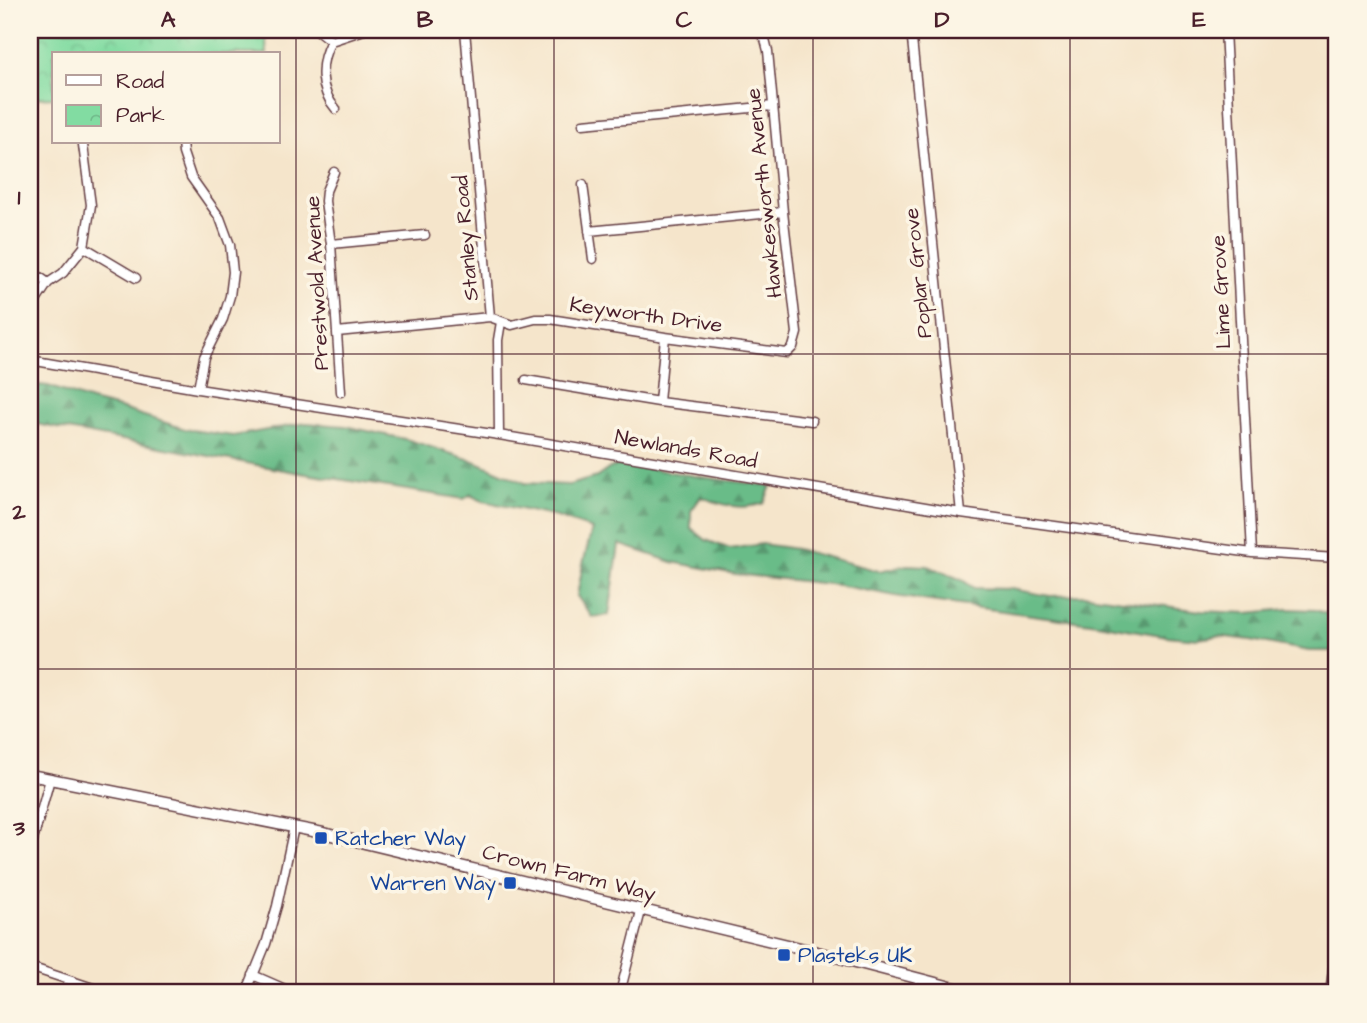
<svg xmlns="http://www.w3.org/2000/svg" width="1367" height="1023" font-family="'Architects Daughter',sans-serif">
<defs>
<pattern id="forest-firs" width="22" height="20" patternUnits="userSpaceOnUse" patternTransform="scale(1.75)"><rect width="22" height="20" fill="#69bc88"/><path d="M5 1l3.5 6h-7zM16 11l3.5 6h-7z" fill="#58986f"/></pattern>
<pattern id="park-crowns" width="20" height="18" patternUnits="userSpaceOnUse" patternTransform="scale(1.75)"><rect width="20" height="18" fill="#82dca2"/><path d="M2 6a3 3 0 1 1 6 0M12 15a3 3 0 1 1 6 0" fill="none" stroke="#72bc8c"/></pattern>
</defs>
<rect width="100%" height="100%" fill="#fcf5e5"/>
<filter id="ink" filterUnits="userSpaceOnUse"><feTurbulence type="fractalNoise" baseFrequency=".0143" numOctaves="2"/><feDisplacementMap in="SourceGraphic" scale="14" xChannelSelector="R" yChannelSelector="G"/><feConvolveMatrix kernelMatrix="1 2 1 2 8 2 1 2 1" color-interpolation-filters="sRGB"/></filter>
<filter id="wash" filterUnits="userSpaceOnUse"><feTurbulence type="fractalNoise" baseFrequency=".00686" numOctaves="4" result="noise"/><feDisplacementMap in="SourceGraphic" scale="28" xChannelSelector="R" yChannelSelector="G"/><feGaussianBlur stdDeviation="1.57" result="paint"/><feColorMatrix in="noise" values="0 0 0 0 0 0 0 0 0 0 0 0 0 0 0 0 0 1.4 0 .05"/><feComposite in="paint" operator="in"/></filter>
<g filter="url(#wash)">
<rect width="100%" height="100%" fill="#f5e5cb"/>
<!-- forest -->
<path fill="url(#forest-firs)" stroke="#5a6e5a" stroke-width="2" d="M30 384 48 386 91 401 119 408 185 429 233 436 306 423 345 426 409 440 477 462 525 483 569 485 597 477 610 468 622 464 701 477 771 486 764 503C740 511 724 505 701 497L691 511V528L706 540 730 549 762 544 796 549 879 571 907 565 928 566 962 580 974 588 1011 589 1050 596 1088 595 1201 611 1248 613 1288 609 1315 610 1337 617V651H1309L1251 640 1218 636 1198 639 1167 636 1098 624 901 597 838 585 735 574 672 562 619 544 609 615 592 617 577 596 583 564 592 529 557 517 483 501 470 495 464 499 306 474 30 423Z"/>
<!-- park -->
<path fill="url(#park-crowns)" stroke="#667e66" stroke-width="2" d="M30 30H265L267 54H54V97L30 98Z"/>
</g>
<g filter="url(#ink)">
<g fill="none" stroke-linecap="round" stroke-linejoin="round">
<!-- minor casing -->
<g stroke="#643d43" stroke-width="11">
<path id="minor" d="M317 30 331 41
M465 30 490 317 512 325 535 319H550L665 337 787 353 793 347 797 333 783 212 768 51 765 39 757 30
M911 30 961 513
M1225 30 1252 553
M336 109C319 90 319 63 331 41L364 30
M583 124 772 106
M182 142 183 153 191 177 220 218 230 245 233 272 230 296 223 319 204 357 198 389
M334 172 326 191 325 201 331 244 341 392
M583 185 593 259
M589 231 783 212
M331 244 425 235
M84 247 136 278
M30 270 48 283
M30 314V310L48 283 63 273 84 247 91 205 83 145
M337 332 490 317
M30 360 198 389 499 435 961 513 1252 553 1337 558
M526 380 659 402 812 421
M659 402 665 337
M499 435 498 340 501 322
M30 851 50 779
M30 967 108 993
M253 975 294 993
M246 993 266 944 277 906 294 827
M620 993 641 911
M1330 993 1337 940"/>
</g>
<!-- tertiary casing -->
<g stroke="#643d43" stroke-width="13">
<path id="tertiary" d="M30 775 323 833 817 952 974 993"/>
</g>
<!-- minor -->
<use href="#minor" stroke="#fff" stroke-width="8"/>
<!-- tertiary -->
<use href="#tertiary" stroke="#fff" stroke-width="10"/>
</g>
</g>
<!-- grid -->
<path fill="none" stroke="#4a1f2b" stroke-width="2" stroke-opacity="0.55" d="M296 30V993M554 30V993M813 30V993M1070 30V993M30 354H1337M30 669H1337"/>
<!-- markers -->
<g fill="#1a4fb4" stroke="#fcf5e5" stroke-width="2.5">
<rect x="314" y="831" width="14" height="14" rx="3.5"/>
<rect x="503" y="876" width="14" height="14" rx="3.5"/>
<rect x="777" y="948" width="14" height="14" rx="3.5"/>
</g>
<g text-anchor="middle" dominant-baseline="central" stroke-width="7" stroke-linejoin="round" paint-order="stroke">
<!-- street labels -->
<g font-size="21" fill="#4a1f2b" stroke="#fcf5e5">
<text transform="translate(764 193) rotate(-96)">Hawkesworth Avenue</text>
<text transform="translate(466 238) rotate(-95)">Stanley Road</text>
<text transform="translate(918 273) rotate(-96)">Poplar Grove</text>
<text transform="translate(317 283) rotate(-93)">Prestwold Avenue</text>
<text transform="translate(1221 292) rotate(-93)">Lime Grove</text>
<text transform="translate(646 315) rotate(8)">Keyworth Drive</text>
<text transform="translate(686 449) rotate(10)">Newlands Road</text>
<text transform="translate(569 873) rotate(14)">Crown Farm Way</text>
</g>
<!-- transit labels -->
<g font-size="21" fill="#164399" stroke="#fcf5e5" text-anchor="start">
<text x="335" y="838">Ratcher Way</text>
<text x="496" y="883" text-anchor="end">Warren Way</text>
<text x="798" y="955">Plasteks UK</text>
</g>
</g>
<!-- margin -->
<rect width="1367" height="1023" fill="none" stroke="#fcf5e5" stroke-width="77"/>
<!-- legend -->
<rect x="52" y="52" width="228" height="91" fill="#fcf5e5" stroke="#b59f9b" stroke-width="2"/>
<rect x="66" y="75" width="35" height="10" fill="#ffffff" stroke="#b59f9b" stroke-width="2"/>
<text x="116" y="88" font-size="21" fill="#4a1f2b">Road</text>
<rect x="66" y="105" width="35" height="21" fill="url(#park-crowns)" stroke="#b59f9b" stroke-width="2"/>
<text x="116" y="122" font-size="21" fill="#4a1f2b">Park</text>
<rect x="38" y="38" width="1290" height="946" fill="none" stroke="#4a1f2b" stroke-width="2.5"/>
<g font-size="23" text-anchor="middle" font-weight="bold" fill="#4a1f2b">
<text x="168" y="27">A</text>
<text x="425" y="27">B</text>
<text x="684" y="27">C</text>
<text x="942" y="27">D</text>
<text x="1199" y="27">E</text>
<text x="19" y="204">1</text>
<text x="19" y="519">2</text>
<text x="19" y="835">3</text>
</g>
</svg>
